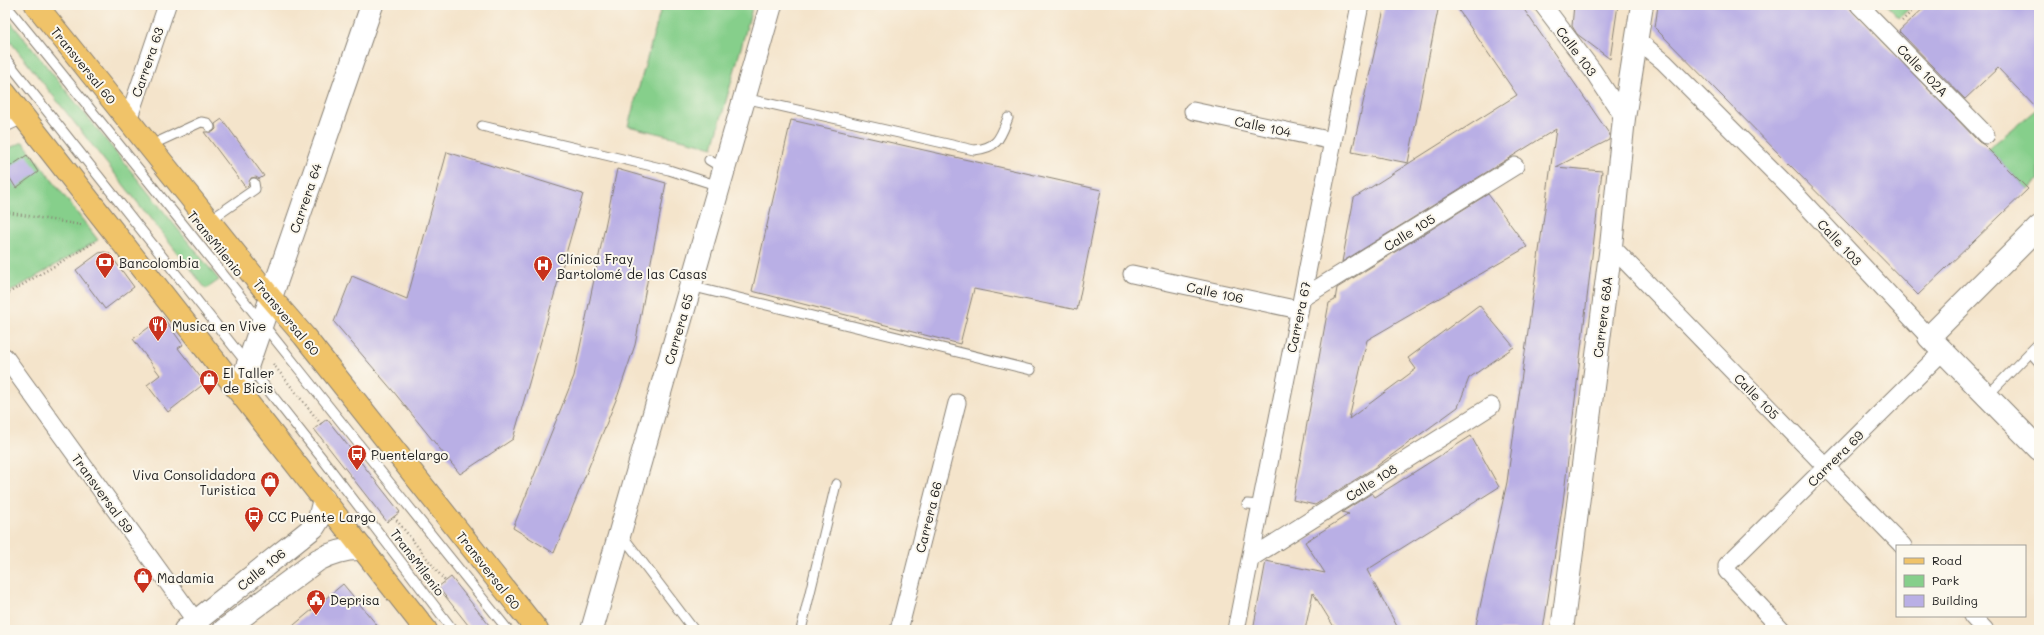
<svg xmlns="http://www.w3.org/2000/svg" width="2044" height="635" font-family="Mali,sans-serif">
<rect width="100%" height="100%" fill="#fbf7ec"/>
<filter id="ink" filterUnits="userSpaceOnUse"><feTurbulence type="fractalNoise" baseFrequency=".025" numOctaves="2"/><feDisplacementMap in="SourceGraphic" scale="8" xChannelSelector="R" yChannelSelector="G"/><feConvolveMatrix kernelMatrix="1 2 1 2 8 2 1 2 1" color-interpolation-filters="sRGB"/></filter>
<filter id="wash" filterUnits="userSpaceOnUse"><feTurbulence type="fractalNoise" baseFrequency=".012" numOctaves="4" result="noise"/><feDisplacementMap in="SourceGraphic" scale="16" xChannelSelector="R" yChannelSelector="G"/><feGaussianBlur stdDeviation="0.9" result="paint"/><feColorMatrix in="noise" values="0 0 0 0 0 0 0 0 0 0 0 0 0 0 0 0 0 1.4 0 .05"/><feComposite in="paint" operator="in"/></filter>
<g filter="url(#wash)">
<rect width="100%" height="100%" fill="#f4e4cb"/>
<!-- green -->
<path fill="#86cf8b" stroke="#517654" d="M662 5H753L713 147 628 126Z
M1886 5H1913L1899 18Z
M5 15 219 280 206 289 5 35Z
M2039 107V180L2028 189 1988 149Z
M23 142 98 240 5 295V150Z"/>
<g id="blocks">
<!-- building -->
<path fill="#b9afe5" d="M1385 5H1439L1408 163 1352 152Z
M1455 5H1521L1610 135 1609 140 1556 167 1602 171 1563 502 1543 630H1475L1507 482 1556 129 1342 262 1354 198 1517 95Z
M1574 5H1618L1610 59 1577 34 1572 26Z
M1658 5H1847L1979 142 1984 145 2028 189 1918 295 1655 28Z
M1927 5H2039V111L1998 68 1965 99 1899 31Z
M222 119 264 176 259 179 256 177 251 178 248 186 246 188 204 132H213L216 129 215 124Z
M791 120 1101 190 1077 310 974 289 960 344 752 291Z
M447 152 583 194 513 439 460 474 393 391 334 322 352 276 407 299Z
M27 155 38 172 16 188 5 170Z
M617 169 666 183 635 345 618 395 554 553 513 528 574 376Z
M1488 194 1527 247 1367 340 1349 419 1416 369 1408 358 1479 305 1514 347 1469 378 1458 407 1374 468 1315 505 1293 500 1329 303 1335 300 1337 288Z
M104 252 109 253 134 287 105 309 76 270 99 253Z
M163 317 183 345 178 348 205 383 168 412 147 385 160 375 133 339Z
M327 419 400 512 387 522 314 429Z
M1471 436 1499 487 1367 570 1399 630H1336L1313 593 1305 630H1253L1266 561 1325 573 1305 542 1349 514 1342 512 1372 493 1375 497Z
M451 577 493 630H472L438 587Z
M343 584 381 630H288Z"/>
</g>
</g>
<g filter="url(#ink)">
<use href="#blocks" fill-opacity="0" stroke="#888074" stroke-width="1"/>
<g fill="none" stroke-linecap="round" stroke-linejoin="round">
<!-- service casing -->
<g stroke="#888074" stroke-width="11">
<path id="service" d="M6 5C175 212 340 422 508 630
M5 58 321 457 453 630
M744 98 974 150C998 148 1000 138 1008 118
M482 126 669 170 719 186
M149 146 201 122 207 123 210 127
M709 160 724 169
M209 221 255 189 254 183
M690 286 1031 370
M2030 352 2039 362
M1987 396 2039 343
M1247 504 1261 505
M621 534 694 630
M801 630 836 484"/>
</g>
<!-- minor casing -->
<g stroke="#888074" stroke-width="19">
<path id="minor" d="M1543 5 1593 71 1624 118
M1859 5 1986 135
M1636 39 1664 62 1790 188 1929 337
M1193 111 1333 141
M128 120 167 5
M5 123 22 115
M1611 246 1903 546
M1132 274 1299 310
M1302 298 1515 166
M5 357 202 630
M1251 558 1491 406
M1972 616 1985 630
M899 630 957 403
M1236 630 1360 5
M1782 630 1730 574 1727 571V565L1943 351"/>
</g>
<!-- tertiary casing -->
<g stroke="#888074" stroke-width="24">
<path id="tertiary" d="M2039 227 1929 337 2039 449
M239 390 372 5
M185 630 314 527 319 519 324 499
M224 630 318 560C333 552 346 548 363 549
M592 630 771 5
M1562 630 1611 246 1624 118 1642 5"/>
</g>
<!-- primary casing -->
<g stroke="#888074" stroke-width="24">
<path id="primary" d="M36 5 271 298 304 336 537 630
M5 93 426 630"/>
</g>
<!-- path -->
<path stroke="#888074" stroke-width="2.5" stroke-dasharray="1 3" stroke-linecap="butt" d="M1902 21 1918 5
M5 212 81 225
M5 295 95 242
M273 364 321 424
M394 517 445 581"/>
<!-- service -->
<use href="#service" stroke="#fff" stroke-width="9"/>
<!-- minor -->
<use href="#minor" stroke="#fff" stroke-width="17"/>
<!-- tertiary -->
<use href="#tertiary" stroke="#fff" stroke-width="22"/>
<!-- primary -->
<use href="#primary" stroke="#f0c369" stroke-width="22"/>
</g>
</g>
<!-- icons -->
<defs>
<g id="bank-pin" transform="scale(1)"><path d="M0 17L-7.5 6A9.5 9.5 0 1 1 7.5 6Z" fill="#c8321e" stroke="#fbf7ec"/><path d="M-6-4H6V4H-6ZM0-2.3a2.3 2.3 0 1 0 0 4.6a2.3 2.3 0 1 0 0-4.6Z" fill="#fff"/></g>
<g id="hospital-pin" transform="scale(1)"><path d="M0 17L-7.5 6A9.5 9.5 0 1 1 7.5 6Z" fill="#c8321e" stroke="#fbf7ec"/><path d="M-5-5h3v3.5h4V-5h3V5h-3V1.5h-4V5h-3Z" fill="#fff"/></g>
<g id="restaurant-pin" transform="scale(1)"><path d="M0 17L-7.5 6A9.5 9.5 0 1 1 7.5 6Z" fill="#c8321e" stroke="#fbf7ec"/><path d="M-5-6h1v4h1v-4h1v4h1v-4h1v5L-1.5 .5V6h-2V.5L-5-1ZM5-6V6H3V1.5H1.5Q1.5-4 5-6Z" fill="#fff"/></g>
<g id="shop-pin" transform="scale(1)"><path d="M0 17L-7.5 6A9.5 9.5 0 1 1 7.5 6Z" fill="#c8321e" stroke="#fbf7ec"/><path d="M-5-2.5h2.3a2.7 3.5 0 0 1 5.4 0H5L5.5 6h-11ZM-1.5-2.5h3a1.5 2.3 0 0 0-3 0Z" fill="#fff"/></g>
<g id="bus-pin" transform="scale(1)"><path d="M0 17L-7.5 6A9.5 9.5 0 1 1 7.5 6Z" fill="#c8321e" stroke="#fbf7ec"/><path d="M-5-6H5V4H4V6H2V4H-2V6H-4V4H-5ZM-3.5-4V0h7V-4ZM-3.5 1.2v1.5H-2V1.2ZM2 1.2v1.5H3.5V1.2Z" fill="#fff"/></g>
<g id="civic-pin" transform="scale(1)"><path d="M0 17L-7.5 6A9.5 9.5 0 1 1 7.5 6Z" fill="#c8321e" stroke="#fbf7ec"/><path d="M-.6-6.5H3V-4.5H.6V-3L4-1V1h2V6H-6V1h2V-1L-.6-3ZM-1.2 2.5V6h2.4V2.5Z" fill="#fff"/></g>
</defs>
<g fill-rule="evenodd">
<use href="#bank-pin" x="105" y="262"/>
<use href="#hospital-pin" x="543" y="265"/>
<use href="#restaurant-pin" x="158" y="325"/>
<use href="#shop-pin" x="209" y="379"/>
<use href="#bus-pin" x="357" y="454"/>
<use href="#shop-pin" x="270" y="481"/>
<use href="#bus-pin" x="254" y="516"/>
<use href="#shop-pin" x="143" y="577"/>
<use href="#civic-pin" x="316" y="599"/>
</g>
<g text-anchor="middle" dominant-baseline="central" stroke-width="4" stroke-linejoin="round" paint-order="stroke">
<!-- street labels -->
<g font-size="13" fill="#1c1c1c" stroke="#fbf7ec">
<text transform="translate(1577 51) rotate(53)">Calle 103</text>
<text transform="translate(147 62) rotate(-71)">Carrera 63</text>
<text transform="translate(84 65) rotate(51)">Transversal 60</text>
<text transform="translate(1923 70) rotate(46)">Calle 102A</text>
<text transform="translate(1263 126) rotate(12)">Calle 104</text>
<text transform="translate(305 198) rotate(-71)">Carrera 64</text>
<text transform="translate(1409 232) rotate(-32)">Calle 105</text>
<text transform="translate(1840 242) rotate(47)">Calle 103</text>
<text transform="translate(216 243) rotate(51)">TransMilenio</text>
<text transform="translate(1215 292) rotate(12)">Calle 106</text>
<text transform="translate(287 317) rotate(50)">Transversal 60</text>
<text transform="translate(1298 317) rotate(-78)">Carrera 67</text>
<text transform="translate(1602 317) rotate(-83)">Carrera 68A</text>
<text transform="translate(678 329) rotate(-74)">Carrera 65</text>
<text transform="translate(1757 396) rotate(46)">Calle 105</text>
<text transform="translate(1835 458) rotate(-45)">Carrera 69</text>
<text transform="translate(1371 482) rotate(-32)">Calle 108</text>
<text transform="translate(103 493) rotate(54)">Transversal 59</text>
<text transform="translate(928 517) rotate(-76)">Carrera 66</text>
<text transform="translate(418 562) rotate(53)">TransMilenio</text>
<text transform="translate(261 569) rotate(-39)">Calle 106</text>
<text transform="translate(489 570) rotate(52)">Transversal 60</text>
</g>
<!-- poi labels -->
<g font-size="13" fill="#1c1c1c" stroke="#fbf7ec" text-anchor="start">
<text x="557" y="258">Clínica Fray<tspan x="557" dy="15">Bartolomé de las Casas</tspan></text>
<text x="119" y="262">Bancolombia</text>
<text x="172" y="325">Musica en Vive</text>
<text x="223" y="372">El Taller<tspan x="223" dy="15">de Bicis</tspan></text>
<text x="371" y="454">Puentelargo</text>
<text x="256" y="474" text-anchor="end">Viva Consolidadora<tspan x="256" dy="15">Turistica</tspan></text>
<text x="268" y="516">CC Puente Largo</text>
<text x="157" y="577">Madamia</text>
<text x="330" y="599">Deprisa</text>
</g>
</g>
<!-- margin -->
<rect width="2044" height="635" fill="none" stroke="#fbf7ec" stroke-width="20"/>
<!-- legend -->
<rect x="1896" y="545" width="130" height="72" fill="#fbf7ec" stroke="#a29f99"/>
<rect x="1904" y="558" width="20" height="6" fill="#f0c369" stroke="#a29f99"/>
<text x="1932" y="565" font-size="12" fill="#1c1c1c">Road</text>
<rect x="1904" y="575" width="20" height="12" fill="#86cf8b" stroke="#a29f99"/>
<text x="1932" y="585" font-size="12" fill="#1c1c1c">Park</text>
<rect x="1904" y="595" width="20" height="12" fill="#b9afe5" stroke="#a29f99"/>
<text x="1932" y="605" font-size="12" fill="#1c1c1c">Building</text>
</svg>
